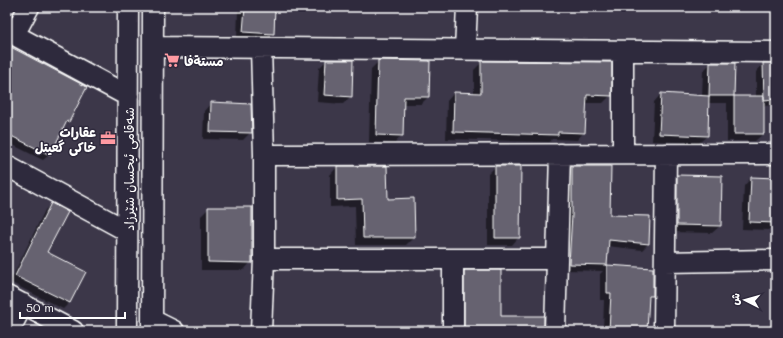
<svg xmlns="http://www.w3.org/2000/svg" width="783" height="338" font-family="Mali,'Playpen Sans Arabic',sans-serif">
<rect width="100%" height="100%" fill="#3c3749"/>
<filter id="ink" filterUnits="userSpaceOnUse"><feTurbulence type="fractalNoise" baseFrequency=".025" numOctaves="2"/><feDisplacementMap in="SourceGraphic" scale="8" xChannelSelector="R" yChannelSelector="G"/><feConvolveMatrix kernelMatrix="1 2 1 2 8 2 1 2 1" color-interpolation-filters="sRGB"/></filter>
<g filter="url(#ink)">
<!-- shadow -->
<path fill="#0007" d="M7 7H12L7 15Z
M241 7H274L273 33 266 41 237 39 238 10Z
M7 47 85 87 68 122 63 127 49 155 43 160 7 142Z
M326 61 351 96 343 104 317 102 319 68Z
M379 61 428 97 421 104H403L402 135 395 143 369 142 371 69Z
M482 62 610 96 603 103H585L584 132 577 140 552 139 550 142 446 139 447 101 454 93 474 94V70Z
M776 63V105L763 106V134L755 141H727V103H708L707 136 699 143 652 141 654 102 661 94 702 96 703 71 710 64H734L733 97H756V72L763 64Z
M211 103 251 132 243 140 203 139 204 111Z
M337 167 387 200 414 237 406 245H356L355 206 330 207V175Z
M495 167 519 237 512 245H488V174Z
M573 167 609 216 648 244 642 250 607 246 606 266 652 269V296L647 300 646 331H603L604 300H600V274L603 271 564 270 567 173Z
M678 176 720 226 712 233 670 232V184Z
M751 178 776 179V223L768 230 742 229 744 186Z
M51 204 46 253 84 272 69 303 63 309 10 282 45 210Z
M209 208 251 262 244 270H201V216Z
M465 272 500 317 543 331H457V279Z"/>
<!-- building -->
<path fill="#666270" stroke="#fff" d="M245 7H275L274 34 243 32Z
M7 45 87 87 69 122 67 121 50 155 7 134Z
M326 60H353L352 97 324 95Z
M378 60 430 61 429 97H404L403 136 376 135Z
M481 61 612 62V96L587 95 585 133 558 132V135L453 132 454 92 481 93Z
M710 63H735L734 96H709Z
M763 63H776V99L764 100Z
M661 93 709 96 708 136 659 134Z
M734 96H764V134H734Z
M211 102 251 104 252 133 210 132Z
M337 166H387L388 199 414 198 415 238H363L362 199 337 200Z
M495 166H521L520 238H495Z
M572 166H611L610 215 650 216 649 244 609 240 607 265 569 264 572 215Z
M677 175 722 176 721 226 677 225Z
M751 177 776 178V223L749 222Z
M51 203 68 212 47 252 86 272 70 303 15 276Z
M208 207H252V263L208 262Z
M607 265 653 268V296H649L647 331H609L611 293H607Z
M464 270H501V316H544V331H464Z"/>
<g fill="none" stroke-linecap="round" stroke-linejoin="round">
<!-- minor casing -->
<g stroke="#fff" stroke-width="23">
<path id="minor" d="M7 31 128 96
M14 35 29 7
M153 47 776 52
M465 49 467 7
M623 51V154
M264 155 776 154
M7 166 127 231
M264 259H557
M665 262 776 260
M7 296 73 331
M152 320 174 331
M9 331 23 304
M127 331 128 7
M152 331 153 7
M261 331 264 259V155L261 48
M453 331V259
M555 331 560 154
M664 331 666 154"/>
</g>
<!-- minor -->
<use href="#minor" stroke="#2f2a3d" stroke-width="20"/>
</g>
</g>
<!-- icons -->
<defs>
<g id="supermarket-bare" transform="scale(1.2)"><path d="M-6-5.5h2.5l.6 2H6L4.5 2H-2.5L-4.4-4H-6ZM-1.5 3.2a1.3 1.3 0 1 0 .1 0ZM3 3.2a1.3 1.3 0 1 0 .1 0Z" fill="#ff9aa2" stroke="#2f2a3d" stroke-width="2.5" paint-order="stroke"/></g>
<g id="office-bare" transform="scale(1.2)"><path d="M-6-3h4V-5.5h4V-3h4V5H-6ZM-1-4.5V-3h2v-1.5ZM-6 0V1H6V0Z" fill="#ff9aa2" stroke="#2f2a3d" stroke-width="2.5" paint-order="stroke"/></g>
</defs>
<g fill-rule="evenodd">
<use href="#supermarket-bare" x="172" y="60"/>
<use href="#office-bare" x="108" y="138"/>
</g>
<g text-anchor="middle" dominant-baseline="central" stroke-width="3" stroke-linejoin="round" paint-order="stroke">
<!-- poi labels -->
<g font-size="13" font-weight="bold" fill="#fff" stroke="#2f2a3d" text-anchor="start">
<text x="184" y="60">مستةفا</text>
<text x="96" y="131" text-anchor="end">عقارات<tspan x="96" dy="15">خاكى گعيتل</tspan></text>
</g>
<!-- street labels -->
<g font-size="13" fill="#fff" stroke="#2f2a3d">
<text transform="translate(128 169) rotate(-90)">شەقامی ئیحسان شێرزاد</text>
</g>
</g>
<!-- margin -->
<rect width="783" height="338" fill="none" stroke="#2f2a3d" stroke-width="24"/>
<rect x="12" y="12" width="759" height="314" fill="none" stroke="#fff" stroke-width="1.5" filter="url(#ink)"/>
<!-- north arrow -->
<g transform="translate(745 300) rotate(276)" stroke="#2f2a3d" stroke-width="3" paint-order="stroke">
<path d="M0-3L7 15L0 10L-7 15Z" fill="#ffffff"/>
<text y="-6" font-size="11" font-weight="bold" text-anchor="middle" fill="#ffffff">ش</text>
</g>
<!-- scale -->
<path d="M20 312v6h105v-6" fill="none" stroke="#ffffff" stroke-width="2"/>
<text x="26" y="312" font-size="12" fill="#ffffff" stroke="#2f2a3d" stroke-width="3" paint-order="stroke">50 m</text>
</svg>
